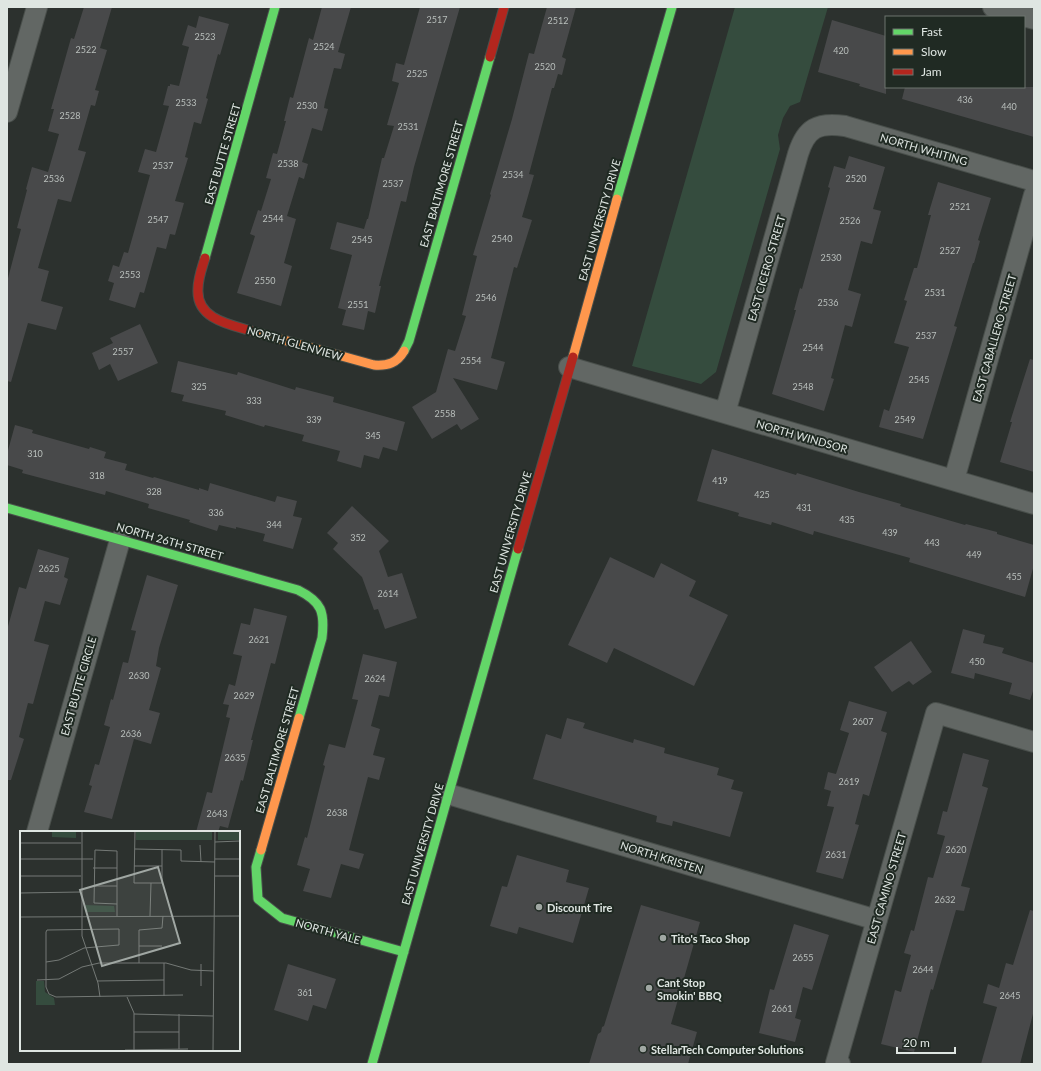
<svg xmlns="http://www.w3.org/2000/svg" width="1041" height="1071" font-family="Lato,sans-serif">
<rect width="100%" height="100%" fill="#2c312e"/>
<!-- green -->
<path fill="#354c3e" d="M735 7H828L800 102 790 106 783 118 778 135 780 149 716 372 701 384 632 366Z"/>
<!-- building -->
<path fill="#48494a" d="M84 7H112L100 48 107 50 95 90 99 91 95 106 91 105 78 150 86 152 71 202 58 199 38 268 49 271 41 301 63 307 56 330 28 323 11 382 7 381V282L21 229 17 228 27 190 26 189 32 167 48 172 59 134 48 131 54 109H51L71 38 74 39Z
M322 7H351L338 52 345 54 341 69 334 68 325 102 324 108 328 109 322 131 312 128 302 162 308 164 304 179 299 177 287 216 296 219 284 263 292 266 281 306 237 293 255 236 250 234 258 210 261 211 271 179 266 178 273 153 277 154 286 121H284L290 97 293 98 309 38 313 40Z
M420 7H460L414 167 406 202 401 201 379 286H381L375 313 368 311 364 330 342 325 346 310 338 308 352 255 330 249 337 222 364 229 367 219H368L382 158H384L394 126 387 125 399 83 392 81 396 63 404 65Z
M547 7H576L562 57 566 59 562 75 558 74 554 88H552L529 174 534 175 522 217 532 220 517 268 514 267 491 358 505 362 497 390 453 378 479 419 461 430 457 424 432 439 412 407 436 392 448 349 455 351 466 316 462 315 477 256 473 255 491 195 490 194 512 119 529 53 534 54Z
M199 16 229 24 220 55 218 54 206 98 208 99 201 124 194 122 185 157 188 158 175 201 184 203 175 235 170 234 166 249 157 247 144 293 140 292 135 308 109 300 114 283 108 281 113 265 119 267 124 252 128 253 150 175 138 172 145 149 156 152 169 106 163 105 168 86H170V84L179 86 189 47 182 45 188 25 196 28Z
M832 20 886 36V94L859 86 860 84 818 72Z
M905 87H1034V137L902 99Z
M849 156 885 167 873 209 881 211 872 244 861 241 848 290 861 294 852 327 845 325 831 378 834 379 824 411 772 394 796 310H794L800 288 802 289 830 188 828 187 834 166 845 169Z
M938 182 991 198 978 240 980 241 974 263H973L954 326 957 327 923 439 879 427 884 409 889 411 909 347 894 343 907 301 904 300 914 268H917L931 215H928Z
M140 324 158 363 118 381 110 364 99 370 92 353 113 343 110 338Z
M1030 359 1034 360V472L1000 462 1012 422H1010Z
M178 361 237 375 238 372 295 390 296 387 334 397 333 402 405 422 397 451 383 447 379 459 364 455 361 468 337 461 340 451 302 441 304 435 265 425 264 427 225 415 226 411 182 401 184 395 171 392Z
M15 425 33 430 32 433 89 449 90 447 106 452 104 458 127 464 125 470 153 478 154 477 199 490V488L208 491 210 483 275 502 277 496 297 501 293 516 302 518 293 549 263 541 265 534 236 527V529L219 525 217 531 189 522 190 520 148 508 149 504 106 491 105 495 22 473 23 470 7 465V454Z
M712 449 796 475 797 473 859 492 901 504 900 506 965 525 966 524 997 532V534L1034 545V565L1025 597 909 562 910 558 814 531 813 535 772 522 771 525 738 516 739 513 697 501Z
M352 506 389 541 379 551 388 577 402 573 417 618 385 629 378 609 374 610 362 577 333 549 338 543 327 533Z
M38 549 69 558 64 577 68 579 60 605 45 601 34 641 49 645 33 704 28 703 19 737 24 739 11 780H7V630L19 587 26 589Z
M610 557 654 578 661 563 696 581 689 596 728 615 694 686 614 648 607 663 568 645Z
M147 575 178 585 159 648 156 666 161 668 149 710 160 713 151 744 134 739 112 819 84 812 92 786 89 785 95 764 99 765 110 727 104 725 111 699 113 700 123 662 128 663 136 631 131 630Z
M254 608 287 616 275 664 271 663 251 740H253L243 781 241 780 228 828 220 826 218 832H196L207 792 212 793 230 718 226 717 229 705 223 704 229 684 235 686 242 656 233 654 241 623 250 625Z
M963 629 985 635 983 643 1004 648 1002 653 1034 663V688L1030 700 1009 694 1012 683 975 673 974 679 951 673Z
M911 641 932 672 913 685 909 681 892 692 874 667Z
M363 654 397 662 389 697 379 695 371 726 380 729 373 755 385 758 379 780 368 777 349 850 364 854 359 869 341 864 331 898 303 891 310 869 297 865 305 837 307 838 325 766 323 765 329 744 345 748 358 700 352 699Z
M849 701 887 712 881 731 887 733 869 796 863 794 855 824 859 825 843 879 816 872 834 807 827 806 831 791 824 789 828 772 836 774 849 733 840 730Z
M567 718 585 723 583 728 633 743 634 739 665 748 664 753 719 768 717 775 734 780 731 789 743 792 730 837 673 821 672 826 656 822 657 816 533 779 546 734 561 739Z
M963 753 989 760 982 786 988 788 961 886 970 888 964 911 956 910 933 990 931 989 914 1052 881 1044 895 990 901 992 911 955 904 953 911 930 914 931 928 877 933 878 945 836 937 834 943 811 947 812Z
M517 855 569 870 566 882 589 888 573 943 519 927 517 934 490 926 502 886 507 887Z
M641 905 700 922 671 1024 697 1032 688 1064H589L598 1034 601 1032 602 1027 604 1026Z
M1030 910 1034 911V1010L1020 1064H981L997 1007 983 1003 988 984 999 988 1006 963 1013 965Z
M794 924 829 935 812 990 803 987 795 1018 801 1020 795 1042 759 1033 770 989 774 990Z
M288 964 336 979 326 1009 313 1005 308 1021 274 1010Z"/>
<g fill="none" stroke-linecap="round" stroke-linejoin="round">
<!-- street casing -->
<g stroke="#494f4b" stroke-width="22">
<path id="street" d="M993 7 1034 19
M7 112 37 7
M569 367 1034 504
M725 413 798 154C806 128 818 122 845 126L1034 181
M954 480 1034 195
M448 794 877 920
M37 832 120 540
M840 1064 836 1063 936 713 1034 742"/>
</g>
<!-- fast casing -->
<g stroke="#494f4b" stroke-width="11">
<path id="fast" d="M617 199 672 7
M205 258 275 7
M404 351 409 341 490 57
M7 508 298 590C322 602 325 612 322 638L299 718
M261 850 256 867 258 899 282 918 404 952
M372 1064 518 549"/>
</g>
<!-- slow casing -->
<g stroke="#494f4b" stroke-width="11">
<path id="slow" d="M255 332 374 365C388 366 397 363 404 351
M573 357 617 199
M261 850 299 718"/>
</g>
<!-- jam casing -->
<g stroke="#494f4b" stroke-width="11">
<path id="jam" d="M490 57 504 7
M205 258C202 268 198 278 198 289 196 320 232 325 255 332
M518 549 573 357"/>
</g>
<!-- street -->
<use href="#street" stroke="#626764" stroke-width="20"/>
<!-- fast -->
<use href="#fast" stroke="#63d668" stroke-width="9"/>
<!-- slow -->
<use href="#slow" stroke="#ff974d" stroke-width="9"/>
<!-- jam -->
<use href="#jam" stroke="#b3261e" stroke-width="9"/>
</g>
<!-- markers -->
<g fill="#a0a7a3" stroke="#202a23" stroke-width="1.5">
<circle cx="539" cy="907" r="4"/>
<circle cx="663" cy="938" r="4"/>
<circle cx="649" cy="988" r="4"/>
<circle cx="643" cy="1049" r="4"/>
</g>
<g text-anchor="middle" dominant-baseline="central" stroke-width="4" stroke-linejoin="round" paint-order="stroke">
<!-- number labels -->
<g font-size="9" fill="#b9bfbc">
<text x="437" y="19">2517</text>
<text x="558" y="20">2512</text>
<text x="205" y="36">2523</text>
<text x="324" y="46">2524</text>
<text x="86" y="49">2522</text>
<text x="841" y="50">420</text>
<text x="545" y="66">2520</text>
<text x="417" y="73">2525</text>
<text x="965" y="99">436</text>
<text x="186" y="102">2533</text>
<text x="307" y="105">2530</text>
<text x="1009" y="106">440</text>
<text x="70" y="115">2528</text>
<text x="408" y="126">2531</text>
<text x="288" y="163">2538</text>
<text x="163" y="165">2537</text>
<text x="513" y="174">2534</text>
<text x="54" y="178">2536</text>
<text x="856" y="178">2520</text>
<text x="393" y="183">2537</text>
<text x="960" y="206">2521</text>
<text x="273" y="218">2544</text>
<text x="158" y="219">2547</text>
<text x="850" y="220">2526</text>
<text x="502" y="238">2540</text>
<text x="362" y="239">2545</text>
<text x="950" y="250">2527</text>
<text x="831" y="257">2530</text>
<text x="130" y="274">2553</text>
<text x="265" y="280">2550</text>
<text x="935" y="292">2531</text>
<text x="486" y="297">2546</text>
<text x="828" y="302">2536</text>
<text x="358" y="304">2551</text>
<text x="926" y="335">2537</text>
<text x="813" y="347">2544</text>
<text x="123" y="351">2557</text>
<text x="471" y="360">2554</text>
<text x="919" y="379">2545</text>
<text x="199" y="386">325</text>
<text x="803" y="386">2548</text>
<text x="254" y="400">333</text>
<text x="445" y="413">2558</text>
<text x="314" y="419">339</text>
<text x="905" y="419">2549</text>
<text x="373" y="435">345</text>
<text x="35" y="453">310</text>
<text x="97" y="475">318</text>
<text x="720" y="480">419</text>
<text x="154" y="491">328</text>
<text x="762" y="494">425</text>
<text x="804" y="507">431</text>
<text x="216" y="512">336</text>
<text x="847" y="519">435</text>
<text x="274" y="524">344</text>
<text x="890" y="532">439</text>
<text x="358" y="537">352</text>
<text x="932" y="542">443</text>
<text x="974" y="554">449</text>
<text x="49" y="568">2625</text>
<text x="1014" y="576">455</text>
<text x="388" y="593">2614</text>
<text x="259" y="639">2621</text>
<text x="977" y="661">450</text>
<text x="139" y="675">2630</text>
<text x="375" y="678">2624</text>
<text x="244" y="695">2629</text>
<text x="863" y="721">2607</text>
<text x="131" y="733">2636</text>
<text x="235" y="757">2635</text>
<text x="849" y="781">2619</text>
<text x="337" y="812">2638</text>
<text x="217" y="813">2643</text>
<text x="956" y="849">2620</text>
<text x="836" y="854">2631</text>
<text x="945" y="899">2632</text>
<text x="803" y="957">2655</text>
<text x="923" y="969">2644</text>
<text x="305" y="992">361</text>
<text x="1010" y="995">2645</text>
<text x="782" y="1008">2661</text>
</g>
<!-- street labels -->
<g font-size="11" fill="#dfe6e2" stroke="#202a23">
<text transform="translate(924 149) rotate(16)">NORTH WHITING</text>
<text transform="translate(222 154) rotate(-74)">EAST BUTTE STREET</text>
<text transform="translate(441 184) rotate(-74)">EAST BALTIMORE STREET</text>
<text transform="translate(599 220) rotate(-74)">EAST UNIVERSITY DRIVE</text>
<text transform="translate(766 268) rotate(-74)">EAST CICERO STREET</text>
<text transform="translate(994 338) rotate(-74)">EAST CABALLERO STREET</text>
<text transform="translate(295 343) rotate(16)">NORTH GLENVIEW</text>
<text transform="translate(802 436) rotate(16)">NORTH WINDSOR</text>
<text transform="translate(510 532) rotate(-74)">EAST UNIVERSITY DRIVE</text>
<text transform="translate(170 541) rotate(16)">NORTH 26TH STREET</text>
<text transform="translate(78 686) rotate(-74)">EAST BUTTE CIRCLE</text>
<text transform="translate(277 750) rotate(-74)">EAST BALTIMORE STREET</text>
<text transform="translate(422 844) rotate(-74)">EAST UNIVERSITY DRIVE</text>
<text transform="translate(662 857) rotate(17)">NORTH KRISTEN</text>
<text transform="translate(886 888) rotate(-74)">EAST CAMINO STREET</text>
<text transform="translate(328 931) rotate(16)">NORTH YALE</text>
</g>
<!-- poi labels -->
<g font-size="11" font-weight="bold" fill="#dfe6e2" stroke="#202a23" text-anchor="start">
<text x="547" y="907">Discount Tire</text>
<text x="671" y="938">Tito's Taco Shop</text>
<text x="657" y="982">Cant Stop<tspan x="657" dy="13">Smokin' BBQ</tspan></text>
<text x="651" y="1049">StellarTech Computer Solutions</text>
</g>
</g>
<!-- overview -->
<g transform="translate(20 831)">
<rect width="220" height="220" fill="#2c312e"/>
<path d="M32 0H56V7L32 6ZM116 0H192V9H116ZM198 0H220V9H198ZM64 74 94 75 95 81H65ZM16 150H24L25 161 34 167 35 174H16Z" fill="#354c3e"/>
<path fill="none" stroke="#747976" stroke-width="1" d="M62 0V105L78 152 80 166M115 0 114 52H142V18M195 11 220 10M0 12H61M180 14 181 31M115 18 161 19V30L195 31M0 28H73M195 28H220M114 35H142M73 37H97M0 45H61M195 45H220M73 55H97M0 62 61 61M130 85 131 52M0 86 220 85M97 86V20L75 19 74 72 97 73M119 115H142M26 131 39 129 64 117 99 114V98L27 99 26 101V156L29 163 36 166 163 164M119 132V99L142 97 143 85M144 132V165M17 149 39 148 62 136 79 132H146L171 139 194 140M77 150 144 149M181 155V133M107 166 114 182V219M114 183 193 185M114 201H159M159 218V183M105 219 168 218M193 220 195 0"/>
<path fill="#a0a7a3" fill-opacity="0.15" stroke="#a0a7a3" stroke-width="2" d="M138 36 160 112 82 135 60 59Z"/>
<rect width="220" height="220" fill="none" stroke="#dfe6e2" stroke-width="2"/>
</g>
<!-- border -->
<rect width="1041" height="1071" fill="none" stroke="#dfe6e2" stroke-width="16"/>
<!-- legend -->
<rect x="885" y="16" width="140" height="72" fill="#202a23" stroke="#6c756f"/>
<rect x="893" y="29" width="20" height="6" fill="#63d668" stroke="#6c756f"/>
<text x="921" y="36" font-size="12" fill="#dfe6e2">Fast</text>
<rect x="893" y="49" width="20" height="6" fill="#ff974d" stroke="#6c756f"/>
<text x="921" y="56" font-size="12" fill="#dfe6e2">Slow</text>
<rect x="893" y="69" width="20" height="6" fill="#b3261e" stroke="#6c756f"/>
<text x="921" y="76" font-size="12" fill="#dfe6e2">Jam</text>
<!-- scale -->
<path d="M897 1047v6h58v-6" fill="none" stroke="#dfe6e2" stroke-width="2"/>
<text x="903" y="1047" font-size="12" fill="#dfe6e2" stroke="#202a23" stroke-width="3" paint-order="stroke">20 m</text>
</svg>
